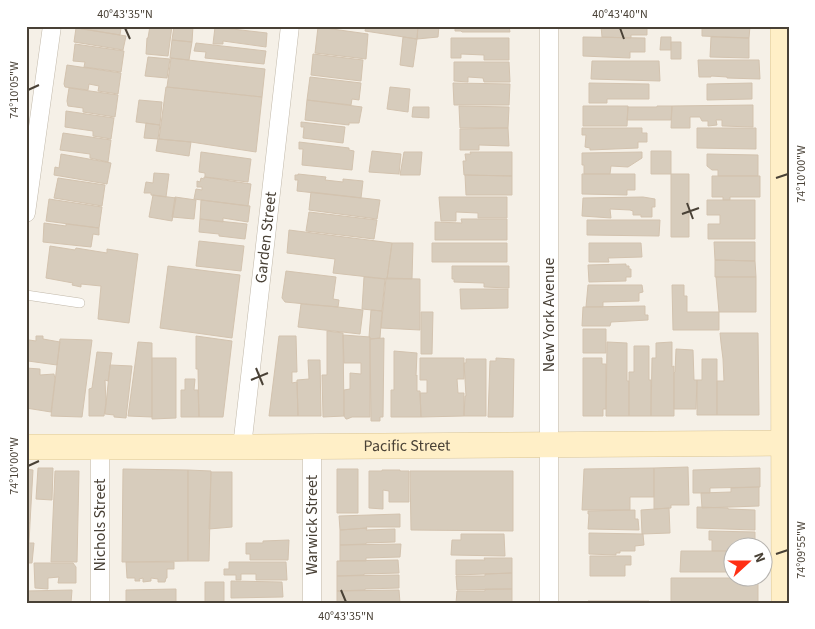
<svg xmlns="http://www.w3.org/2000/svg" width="815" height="629" font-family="'Source Sans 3',sans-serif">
<rect width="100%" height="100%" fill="#f5f0e7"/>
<!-- building -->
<path fill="#d7ccbc" stroke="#d3c3af" d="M78 26H128V29L121 28 120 35 78 28Z
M150 26H172L168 56 146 54 147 38H148Z
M174 26H193L192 42 172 40Z
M366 26H418L417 39 365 31Z
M418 26H439L438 37 417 39Z
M455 26H509L510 32H462L461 31H455Z
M601 26H647V35H631V38L602 37Z
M702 26H750L749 38 702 36Z
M215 27 267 33 266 47 223 41V44H213Z
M318 27 368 34 366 59 315 53Z
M76 28 126 36 123 50 74 42Z
M403 37 417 39 413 67 400 65Z
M583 37 645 38V52H630V58L583 56Z
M661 37H671V50H660Z
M711 37 749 38V58L710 57Z
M451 38H509V60H484V55L461 54V58H451Z
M172 40 192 42 189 60 170 58Z
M671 42H681V59H671Z
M196 43 266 51 264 64 205 58 206 52 194 51Z
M75 44 124 51 121 72 84 67 85 62 73 61Z
M313 54 363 60 361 81 311 75Z
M148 57 170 59 167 78 145 76Z
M171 58 265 69 262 97 167 87Z
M698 60H759L760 79 727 78V77L711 76V77H699Z
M592 61H659L660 81 591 79Z
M454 62H509L510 82H484L483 78 468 77V82L454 81Z
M67 65 121 73 118 94 98 91 99 86 89 84 88 90 65 87 64 84Z
M310 77 361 83 359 100 352 99 351 105 307 100Z
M453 83 510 84 509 105H454Z
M589 83 649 84V99H607V103H589Z
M752 83V99L707 100V84Z
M166 87 262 97 256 152 191 142 159 139Z
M390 87 410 89 408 112 387 109Z
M69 88 118 95 115 117 83 112V108L68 106 67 101Z
M139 100 162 102 160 125 136 122Z
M307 100 362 107 359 123H349V125L305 120Z
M753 105V127L722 126V120H716L717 125 708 126V121H702L700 117H690V128H671L672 106Z
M459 106 509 107 508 128H460Z
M583 106H628L627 126H583Z
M657 106H672L671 120H627L628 107H657Z
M413 107H429V118L412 117Z
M66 111 114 118 111 139 93 136V131L65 127Z
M301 122 345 127 343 143 303 138 304 127H301Z
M146 123 160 125 158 139 144 138Z
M508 128 509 146 479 145V150H460V129Z
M582 128H642V133H647V142H638V148L590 150V148L585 147 586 135H582Z
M697 128H756V149L697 148Z
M63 133 111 140 108 162 90 158V154L60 150Z
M158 139 191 142 189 156 156 151Z
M299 142 349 148V150L354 151 352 170 302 165 303 149H299Z
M372 151 401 154 399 174 369 172Z
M651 151H671V174H651Z
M201 152 251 159 248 182 205 177V173L199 172Z
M404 152H422L420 175H400Z
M470 152H512V176L464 175 463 161H466L465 154H471Z
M642 152V158L628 167 611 166 610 174H584V165H582V153Z
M61 154 111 163 107 184 54 175 55 167 59 168Z
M707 154 758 155V176H718V170H712L707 166Z
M154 173 169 174 166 197 151 195V193H144L146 182 153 183Z
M298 174 326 177 325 180 343 182V179L363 181 361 198 297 191 298 180H295V175H298Z
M582 174H635V190H627V195L582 194Z
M671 174H689V237H671Z
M465 175 512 176V195H466Z
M712 176H760V197H730V200H723V197H712Z
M204 177 251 184 248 206 194 199 196 189 202 190V187H197V181L200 182 201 178 204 179Z
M58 178 105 185 102 206 54 198Z
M311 192 380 200 377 219 309 210Z
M153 195 176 198 172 221 149 217Z
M175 197 196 200 194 219 172 217Z
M439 197H507V218H478V213L456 212V221H441Z
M643 197 655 199V207H652V217H641V215H633V211L630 210 610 209 611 218 582 216 583 198Z
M49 199 102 207 99 228 46 221Z
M201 200 250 206 248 222 223 218V222L200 219Z
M707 200H755V239H708V224H720V215H707Z
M309 212 377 220 374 239 306 231Z
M200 219 247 224 245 239 219 236V234L199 232Z
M461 219H507V240H435V222L462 223Z
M587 220H660L659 236 587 235Z
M44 223 66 226V224L99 228V235L93 234 91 247 43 242Z
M289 230 392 243 387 279 333 273 335 259 287 253Z
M199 241 244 246 241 271 196 266Z
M714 242H755V261L715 260Z
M392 243H413L412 279H387Z
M432 243H507V262H432Z
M589 243H641L642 257 608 258 609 262H589Z
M50 246 75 250 76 248 107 253V249L138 254 129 323 98 319 101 286 81 284V287L72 285 73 283 46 278Z
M715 260 755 261 756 277H715Z
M626 264V266H629V269H631V277H626V281L589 282 588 265Z
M168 266 240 275 232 338 160 328Z
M452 266H509V288L484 287V283L454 282V279H452Z
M286 271 336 277 333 299 339 300 338 307 285 302 282 298Z
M364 277 385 279 382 311 362 309Z
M716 277H756V312H719Z
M386 278 420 279V330L381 328Z
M588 285H642L643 292 639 293V301L603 302V307H586Z
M672 285H684V296H687V312H719V330H673Z
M460 289H508V308L461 309Z
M301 304 338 307 363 310 360 334 298 327Z
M645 306V315H648V320L611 322 610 326H582L583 307Z
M371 310 382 311 380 338 370 339V337H369Z
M421 312H433L432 354H421Z
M583 329H606V353H583Z
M327 331 343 333 344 416 323 417 322 375H327Z
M720 333H758L759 415H717V381H724L723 359 721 343Z
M343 335 370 337V417H352L347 419H346L344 416V390L350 389V373L361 374V363H344Z
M36 336H43V339L60 342 57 365 28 361 29 340 36 341Z
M196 336 232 341 223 417H199L198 369H196Z
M279 336H296L297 372H292V383L297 382 298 416H269Z
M384 338 383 417H380V421H371L370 339Z
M60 339 92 340 82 417 51 416Z
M138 342 152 343V417L128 416Z
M607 342 627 343V381H629V416H606Z
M672 342V367L674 366V416H651L652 358H656V343Z
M634 346H649V380H651V416H629V372H634Z
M676 349 693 350 694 380H697L696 409H674V373L675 372Z
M394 351 417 353 416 376 417 375V391H420L421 417H391V390H394Z
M97 352 112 353 108 381 105 380 106 402 104 416H89V389L92 388Z
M152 358H176V418L152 419Z
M420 358H464V379H457L458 393H464V416L421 417 420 393H427V380H420Z
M496 358 514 359 513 417H488L490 361H496Z
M583 358H602V364H606V409H603V416H583Z
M466 359H486V416H464L465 396H466L464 363H466Z
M702 359H717V415H697V380H702Z
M308 360H320L321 416H298L297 380 309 379Z
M110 365 132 366 126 418 114 417V415L105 414Z
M26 368 40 369V375L54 374 55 379 51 412 26 408Z
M185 379H195L194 390H198L199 417H181V390H185Z
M688 467 689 505H671V508L654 509V468Z
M38 468H53L52 500 36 499Z
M654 468V497H630V510H582L584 469Z
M760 468V487L710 488V493H693V470Z
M26 469 33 470 30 523H26Z
M123 469 188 470V561L122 562Z
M337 469H358V513H337Z
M188 470 211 471 209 561H188Z
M382 470H400V471H409V502H389V491L383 490V509L369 508V471H382Z
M55 471H79L77 562H51Z
M410 471H513V531L411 530Z
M211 472H232V527L209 529Z
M759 487V506L702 508 701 493 731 492V488Z
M697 507 728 508V509L755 510V530L697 528Z
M669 508 670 533 642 534 641 510Z
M635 510V519H638L639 530 588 529 589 514H588V511Z
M400 514V527H366L367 528 340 530 339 516Z
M26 523H30L29 543H34L32 563H26Z
M367 528 366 530 395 529V542L366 543V544L340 545V530Z
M709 531 755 532V546H732V551H712V540H709Z
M589 533 643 534 644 545 635 546V551H620V553H616V555L589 554Z
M461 534H504L505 556 451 555 452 540H461Z
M289 540 288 560H250V554H246V543H263V541Z
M401 544 400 557 366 558V561H340V545Z
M681 551H732V572H680Z
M590 556H631V565H625V576H590Z
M484 558H512V573L456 575V560H485Z
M398 560 399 573 364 574V575L337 576V561Z
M126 562H174V569H167V578H166L165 582H158V579L151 578V581L143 582V578L139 579 140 581H135V578H127Z
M229 562H286L287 580H256V574H241V580H236V575H224V569H229Z
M34 563H73L76 567V583H58L59 577 48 578V589L35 588Z
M512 573V589L457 590 456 576H485V574Z
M399 575V588L365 589V590L337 591V576Z
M671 578H758V603H671Z
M231 581 282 582 283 597 231 598Z
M205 582H224V603H205Z
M176 589V603H126V590Z
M485 589H512V603H456L457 591H485Z
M72 590 71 603H26V591Z
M399 590 400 603H337V591Z
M588 601H649V603H588Z"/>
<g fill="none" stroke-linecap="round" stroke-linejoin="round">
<!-- lane casing -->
<g stroke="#c1b8a9" stroke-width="10">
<path id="lane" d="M26 295 80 303"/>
</g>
<!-- street casing -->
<g stroke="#c1b8a9" stroke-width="19">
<g id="street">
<path d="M549 26V603"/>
<path d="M26 213 52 26"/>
<path id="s1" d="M242 447 290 26"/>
<path d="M100 603V447"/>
<path d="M312 603V447"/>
</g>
</g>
<!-- secondary casing -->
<g stroke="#dbc696" stroke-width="26">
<g id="secondary">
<path d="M783 26 784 603"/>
<path id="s2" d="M26 447H242L784 443"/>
</g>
</g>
<!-- lane -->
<use href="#lane" stroke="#fff" stroke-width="9"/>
<!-- street -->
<use href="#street" stroke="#fff" stroke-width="18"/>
<!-- secondary -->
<use href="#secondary" stroke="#ffefc7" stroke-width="25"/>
</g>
<!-- ticks -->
<path fill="none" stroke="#494136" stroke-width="2" d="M125 28 130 39M620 28 624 39M28 90 39 85M776 178 788 174M687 203 693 219M682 214 699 208M256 368 263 385M251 380 268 373M28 466 39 461M776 554 788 550M341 590 346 602"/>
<g text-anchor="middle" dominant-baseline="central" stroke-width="5" stroke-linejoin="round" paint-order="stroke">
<!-- street labels -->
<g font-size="16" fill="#494136" stroke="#fff">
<text stroke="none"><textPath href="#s1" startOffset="211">Garden Street</textPath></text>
<text transform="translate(549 315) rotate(-90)">New York Avenue</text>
<text stroke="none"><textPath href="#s2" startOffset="381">Pacific Street</textPath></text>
<text transform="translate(100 525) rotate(-90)">Nichols Street</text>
<text transform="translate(312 525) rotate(-90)">Warwick Street</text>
</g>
</g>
<!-- border -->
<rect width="815" height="629" fill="none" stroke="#ffffff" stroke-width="55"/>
<!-- north arrow -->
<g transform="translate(748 562) rotate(69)"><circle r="24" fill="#ffffff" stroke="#b6b3af"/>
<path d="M0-4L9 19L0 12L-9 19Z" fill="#ff2f14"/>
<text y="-8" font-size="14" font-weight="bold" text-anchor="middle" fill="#494136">N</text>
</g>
<rect x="28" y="28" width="760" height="574" fill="none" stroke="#494136" stroke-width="2"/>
<g font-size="12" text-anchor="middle" fill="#494136">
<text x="125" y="18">40°43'35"N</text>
<text x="620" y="18">40°43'40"N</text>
<text transform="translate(14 90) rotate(-90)" y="4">74°10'05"W</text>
<text transform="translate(801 174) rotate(-90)" y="4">74°10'00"W</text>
<text transform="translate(14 466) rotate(-90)" y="4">74°10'00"W</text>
<text transform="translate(801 550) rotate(-90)" y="4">74°09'55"W</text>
<text x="346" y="620">40°43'35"N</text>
</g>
</svg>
